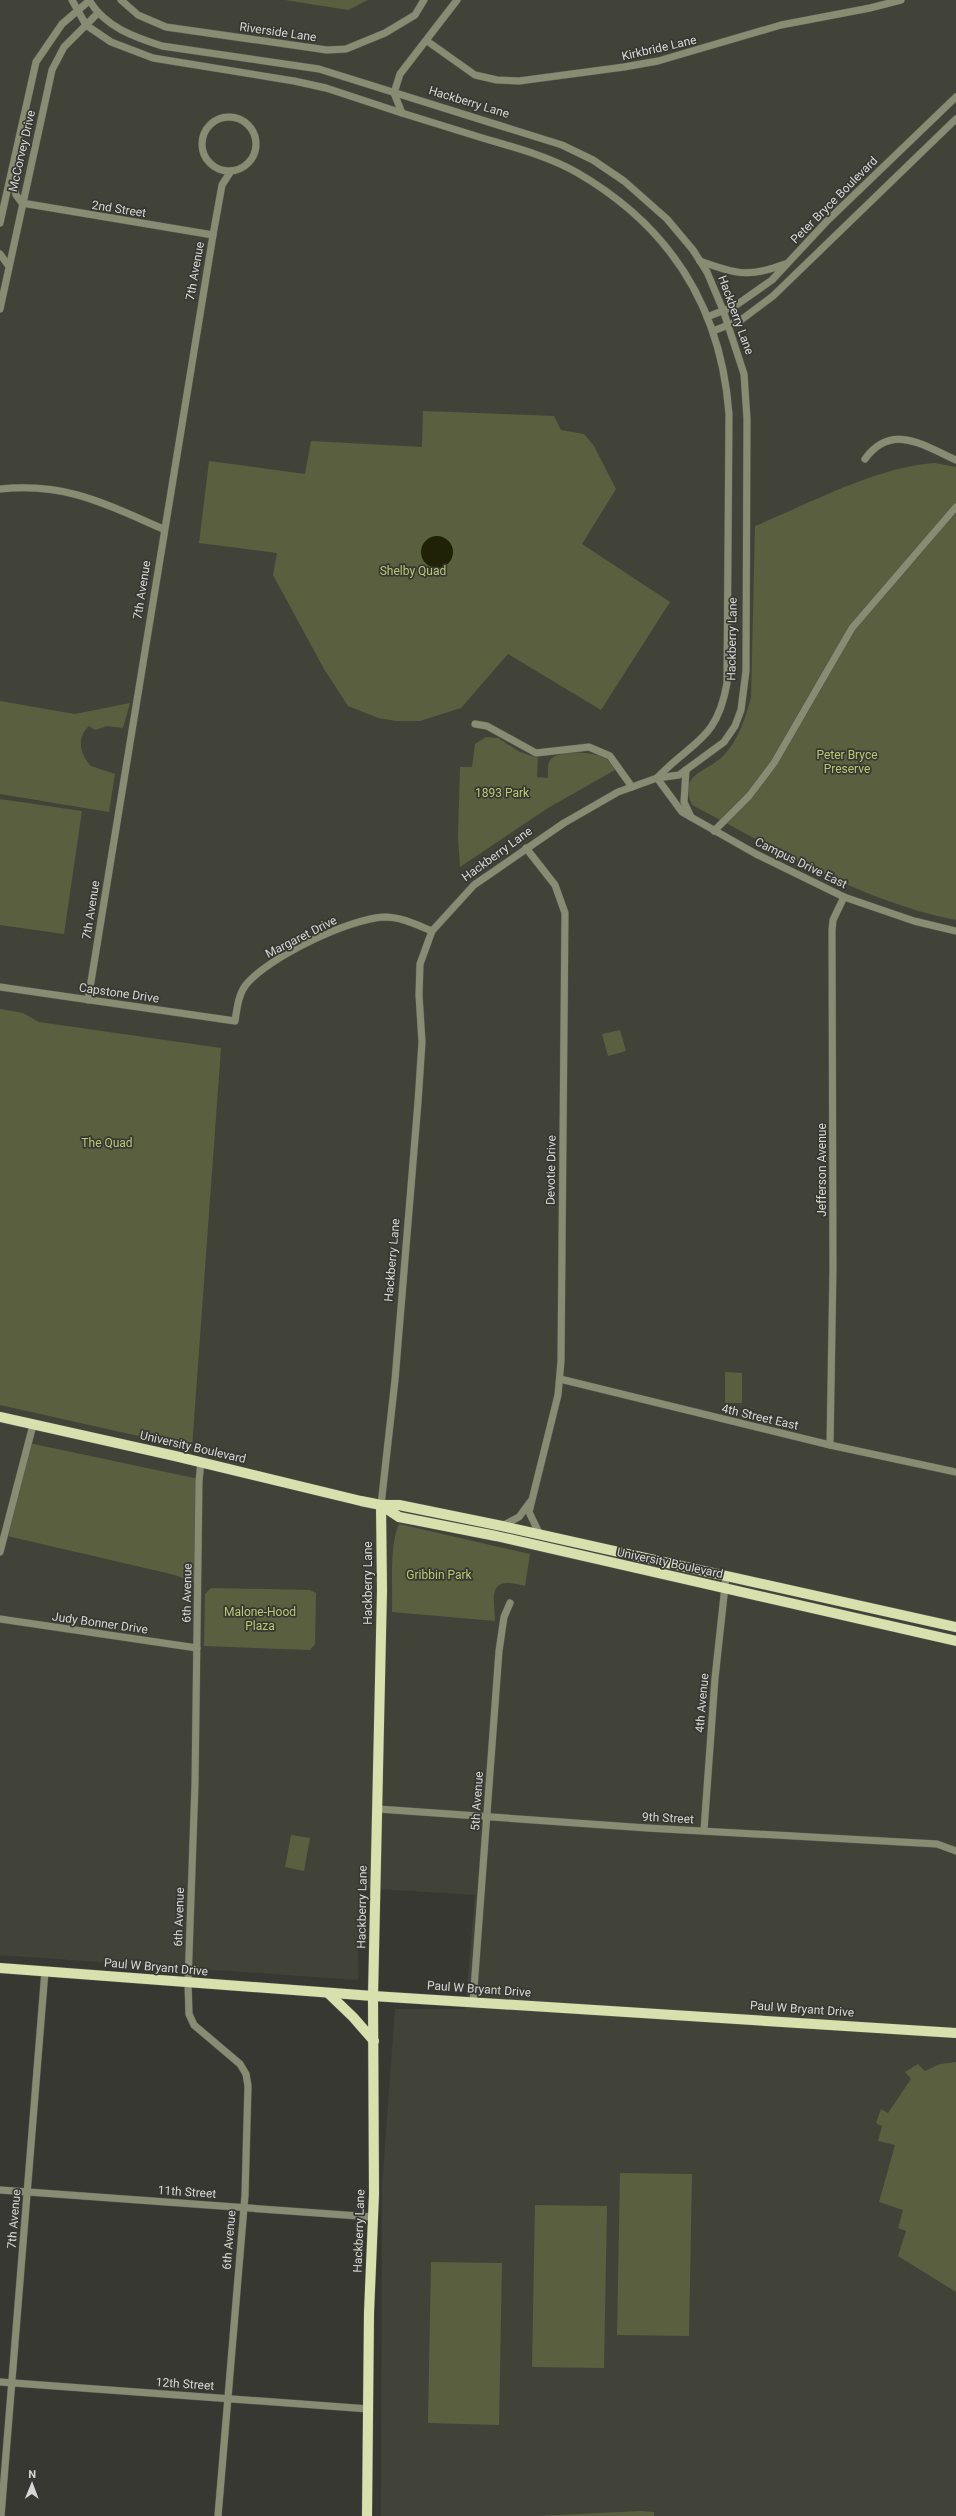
<svg xmlns="http://www.w3.org/2000/svg" width="956" height="2516" font-family="Roboto,sans-serif">
	<style>
		.built { fill: #414338 }
		.green { fill: #5a5f3f }
		.water { fill: #1f2205 }
		.lines { fill: none; stroke-linecap: round; stroke-linejoin: round }
		.minor-casing { stroke: #54554f; stroke-width: 8 }
		.major-casing { stroke: #54554f; stroke-width: 11 }
		.minor { stroke: #878c73; stroke-width: 7 }
		.major { stroke: #d8e0ad; stroke-width: 10 }
		.labels { text-anchor: middle; stroke-width: 3.5; stroke-linejoin: round; paint-order: stroke }
		.street-label { font-size: 12px; fill: #d7d8d5; stroke: #373832 }
		.park-label { font-size: 12px; fill: #bcc974; stroke: #373832 }
	</style>
	<rect width="100%" height="100%" fill="#373832"/>
	<path class="built" d="M0,0H956V2516H381L382,2186L395,2009H465L475,1895L359,1888L358,1980L0,1955Z"/>
	<g class="green">
		<path d="M285,0H368L348,10Z"/>
		<path d="M423,411L554,416L561,430L584,434L594,446L616,489L582,544L670,602L601,710L508,654L461,708L420,721H396L378,718L348,706L324,669L273,575L277,553L199,543L209,461L305,474L311,441L422,447Z"/>
		<path d="M935,463L956,467V920C861,901 776,849 692,805C678,773 706,773 723,756C739,740 745,718 751,698L755,526C808,504 879,466 935,463Z"/>
		<path d="M0,701L75,714L130,703L123,728L107,726L95,730L89,726C76,738 80,754 91,766L115,774L109,812L0,794Z"/>
		<path d="M486,737L498,738L520,752L538,758L537,777L548,778C548,773 547,763 551,759C559,749 612,749 615,770L548,808L460,867L458,837L460,767H472L475,744Z"/>
		<path d="M0,799L82,811L64,934L0,925Z"/>
		<path d="M0,1009L23,1013L39,1022L221,1048L192,1448L0,1405Z"/>
		<path d="M620,1030L626,1051L608,1056L602,1034Z"/>
		<path d="M725,1372L742,1373V1403H725Z"/>
		<path d="M29,1443L199,1479V1585L175,1575L3,1535Z"/>
		<path d="M399,1524L530,1554L525,1586C487,1575 494,1596 495,1621L392,1612C393,1588 389,1544 399,1524Z"/>
		<path d="M211,1588L310,1590L316,1593L315,1644L310,1650L204,1646L205,1594Z"/>
		<path d="M291,1835L310,1838L304,1871L285,1867Z"/>
		<path d="M956,2062V2292L898,2256L906,2231L898,2228L903,2210L879,2202L895,2145L878,2141L882,2126L876,2123L881,2109L888,2113L911,2079L905,2072L918,2064L925,2071L940,2064Z"/>
		<path d="M620,2173L692,2174L689,2336L617,2335Z"/>
		<path d="M535,2205L607,2206L604,2368L532,2367Z"/>
		<path d="M431,2262L502,2263L499,2425L428,2423Z"/>
		<path d="M641,2511L654,2512V2516H537Z"/>
	</g>
	<circle class="water" cx="437" cy="552" r="16"/>
	<g class="lines">
		<defs>
			<g id="minor">
				<path d="M72,0L86,25L111,42L153,58L294,81L326,88C376,105 426,121 476,136C509,146 546,155 576,172C670,226 721,307 729,414L727,683C717,741 693,740 657,778"/>
				<path d="M89,0C105,27 134,37 162,46L319,69L562,145L593,160L624,181L667,219L693,250L707,272L723,310L744,374L747,419L746,671L741,710L735,726L724,742L679,775L657,778L618,792L564,823L474,885L432,931L420,964L419,995L422,1042L418,1102L395,1380L381,1505"/>
				<path d="M121,0L138,15L166,27L327,50L346,49L385,33L415,15L424,0"/>
				<path d="M427,41L475,75L497,80L519,81L624,67L658,61L781,25L870,8L901,0"/>
				<path d="M402,113L394,93L400,74L457,0"/>
				<circle cx="229" cy="144" r="27"/>
				<path d="M13,175L16,195L22,203"/>
				<path d="M22,203L213,235"/>
				<path d="M0,223L36,62L62,24L90,0"/>
				<path d="M0,254L8,265"/>
				<path d="M700,261C735,274 749,278 785,264"/>
				<path d="M0,309L52,70L64,47L98,13"/>
				<path d="M707,317L735,306L772,280L827,221L956,97"/>
				<path d="M713,331L741,320L773,296L956,119"/>
				<path d="M865,459C892,422 924,446 956,460"/>
				<path d="M0,489C66,482 106,504 163,529"/>
				<path d="M475,724L487,726L536,753L589,747L610,756L632,787"/>
				<path d="M686,770L684,802L691,817"/>
				<path d="M657,778L682,812L756,854L844,897L914,921L956,931"/>
				<path d="M714,831L749,796L774,763L852,628L956,507"/>
				<path d="M526,848L555,885L565,913L561,1361L558,1395L529,1512L540,1535"/>
				<path d="M0,987L235,1021C237,1009 238,996 245,986C266,958 350,918 385,917C401,917 417,925 432,931"/>
				<path d="M88,1000L213,235L222,185L231,171"/>
				<path d="M560,1379L830,1445L956,1472"/>
				<path d="M830,1445L833,1268L832,930L833,920L844,897"/>
				<path d="M201,1462L199,1481L195,1784L188,1983L189,2014L194,2025L240,2064L246,2074L248,2086L245,2195L218,2516"/>
				<path d="M502,1526L519,1517L530,1502"/>
				<path d="M0,1552L33,1425"/>
				<path d="M0,1619L197,1648"/>
				<path d="M378,1809L647,1828L937,1844L956,1851"/>
				<path d="M704,1830L715,1678L726,1577"/>
				<path d="M473,2002L499,1651L504,1617L510,1603"/>
				<path d="M0,2190L373,2217"/>
				<path d="M0,2382L369,2409"/>
				<path d="M1,2516L45,1971"/>
			</g>
			<g id="major">
				<path d="M0,1417L175,1456L361,1501L381,1505H399L502,1526L956,1627"/>
				<path d="M381,1505L399,1517L496,1536L956,1641"/>
				<path d="M0,1968L373,1996L956,2033"/>
				<path d="M328,1993L353,2017L374,2041"/>
				<path d="M367,2516L369,2313L374,2194L373,1996L382,1590L381,1505"/>
			</g>
		</defs>
		<use href="#minor" class="minor-casing"/>
		<use href="#major" class="major-casing"/>
		<use href="#minor" class="minor"/>
		<use href="#major" class="major"/>
	</g>
	<g class="labels">
		<g class="street-label">
			<text transform="translate(278 32) rotate(8)" y="4">Riverside Lane</text>
			<text transform="translate(659 48) rotate(-13)" y="4">Kirkbride Lane</text>
			<text transform="translate(469 102) rotate(17)" y="4">Hackberry Lane</text>
			<text transform="translate(22 151) rotate(-77)" y="4">McCorvey Drive</text>
			<text transform="translate(834 200) rotate(-45)" y="4">Peter Bryce Boulevard</text>
			<text transform="translate(119 209) rotate(9)" y="4">2nd Street</text>
			<text transform="translate(195 271) rotate(-80)" y="4">7th Avenue</text>
			<text transform="translate(736 315) rotate(70)" y="4">Hackberry Lane</text>
			<text transform="translate(142 590) rotate(-81)" y="4">7th Avenue</text>
			<text transform="translate(732 639) rotate(-89)" y="4">Hackberry Lane</text>
			<text transform="translate(497 854) rotate(-36)" y="4">Hackberry Lane</text>
			<text transform="translate(801 863) rotate(26)" y="4">Campus Drive East</text>
			<text transform="translate(91 910) rotate(-81)" y="4">7th Avenue</text>
			<text transform="translate(301 937) rotate(-27)" y="4">Margaret Drive</text>
			<text transform="translate(119 993) rotate(8)" y="4">Capstone Drive</text>
			<text transform="translate(551 1170) rotate(-89)" y="4">Devotie Drive</text>
			<text transform="translate(822 1170) rotate(-90)" y="4">Jefferson Avenue</text>
			<text transform="translate(392 1260) rotate(-85)" y="4">Hackberry Lane</text>
			<text transform="translate(760 1417) rotate(13)" y="4">4th Street East</text>
			<text transform="translate(193 1447) rotate(13)" y="4">University Boulevard</text>
			<text transform="translate(670 1563) rotate(12)" y="4">University Boulevard</text>
			<text transform="translate(368 1583) rotate(-90)" y="4">Hackberry Lane</text>
			<text transform="translate(187 1593) rotate(-89)" y="4">6th Avenue</text>
			<text transform="translate(100 1623) rotate(8)" y="4">Judy Bonner Drive</text>
			<text transform="translate(702 1703) rotate(-85)" y="4">4th Avenue</text>
			<text transform="translate(477 1801) rotate(-86)" y="4">5th Avenue</text>
			<text transform="translate(668 1818) rotate(3)" y="4">9th Street</text>
			<text transform="translate(362 1907) rotate(-89)" y="4">Hackberry Lane</text>
			<text transform="translate(179 1917) rotate(-88)" y="4">6th Avenue</text>
			<text transform="translate(156 1967) rotate(5)" y="4">Paul W Bryant Drive</text>
			<text transform="translate(479 1989) rotate(4)" y="4">Paul W Bryant Drive</text>
			<text transform="translate(802 2009) rotate(4)" y="4">Paul W Bryant Drive</text>
			<text transform="translate(187 2192) rotate(4)" y="4">11th Street</text>
			<text transform="translate(14 2219) rotate(-85)" y="4">7th Avenue</text>
			<text transform="translate(359 2231) rotate(-88)" y="4">Hackberry Lane</text>
			<text transform="translate(229 2240) rotate(-85)" y="4">6th Avenue</text>
			<text transform="translate(185 2384) rotate(4)" y="4">12th Street</text>
		</g>
		<g class="park-label">
			<text x="413" y="575">Shelby Quad</text>
			<text x="847" y="759">Peter Bryce<tspan x="847" dy="14">Preserve</tspan></text>
			<text x="502" y="797">1893 Park</text>
			<text x="107" y="1147">The Quad</text>
			<text x="439" y="1579">Gribbin Park</text>
			<text x="260" y="1616">Malone-Hood<tspan x="260" dy="14">Plaza</tspan></text>
		</g>
	</g>
	<g transform="translate(32 2484) rotate(1)" stroke="#373832" stroke-width="3" paint-order="stroke">
	<path d="M0-3L7 15L0 10L-7 15Z" fill="#d7d8d5"/>
	<text y="-6" font-size="11" font-weight="bold" text-anchor="middle" fill="#d7d8d5">N</text>
	</g>
</svg>
